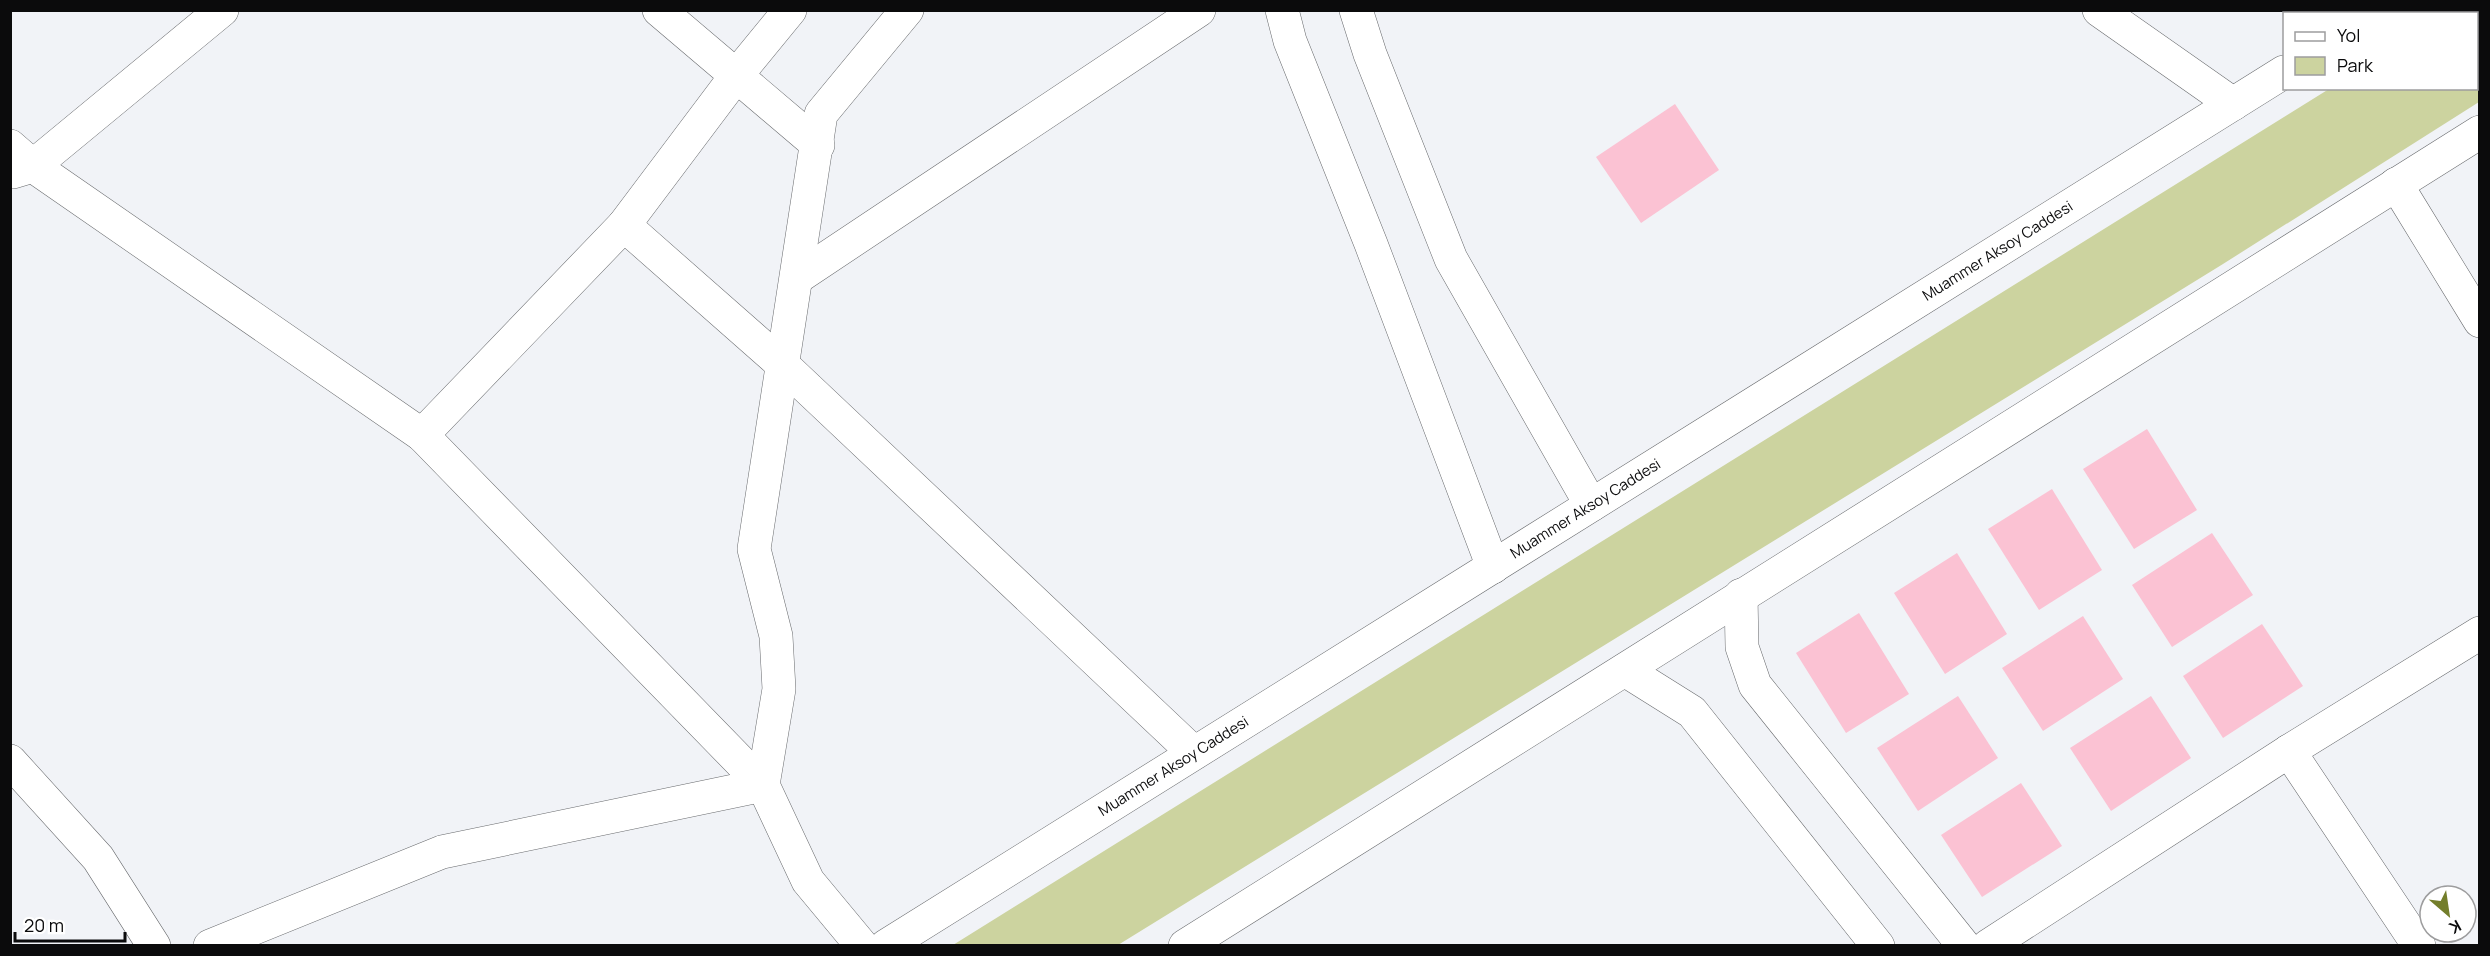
<svg xmlns="http://www.w3.org/2000/svg" width="2490" height="956" font-family="Manrope,sans-serif">
	<style>
		.green { fill: #ccd39f }
		.building { fill: #fbc2d3 }
		.lines { fill: none; stroke-linecap: round; stroke-linejoin: round }
		.street-casing { stroke: #686a6d; stroke-width: 34 }
		.secondary-casing { stroke: #686a6d; stroke-width: 34 }
		.street { stroke: #fff; stroke-width: 33 }
		.secondary { stroke: #fff; stroke-width: 33 }
		.labels { text-anchor: middle; stroke-width: 6; stroke-linejoin: round; paint-order: stroke }
		.street-label { font-size: 15px; fill: #0b0b0c; stroke: #fff }
	</style>
	<rect width="100%" height="100%" fill="#f1f3f7"/>
	<path class="green" d="M2453,11H2479V102L2223,264L1118,945H953L2329,89L2476,88V14L2448,13Z"/>
	<g class="building">
		<path d="M1675,104L1719,170L1641,223L1596,157Z"/>
		<path d="M2147,429L2197,510L2134,549L2083,469Z"/>
		<path d="M2052,489L2102,570L2039,610L1988,529Z"/>
		<path d="M2212,533L2253,595L2172,647L2132,585Z"/>
		<path d="M1957,553L2007,634L1945,674L1894,593Z"/>
		<path d="M1859,613L1909,694L1846,733L1796,653Z"/>
		<path d="M2083,616L2123,679L2043,731L2002,668Z"/>
		<path d="M2262,624L2303,686L2223,738L2183,676Z"/>
		<path d="M1958,696L1998,758L1918,811L1877,748Z"/>
		<path d="M2151,696L2191,758L2111,811L2070,748Z"/>
		<path d="M2021,783L2062,846L1982,897L1941,835Z"/>
	</g>
	<g class="lines">
		<defs>
			<g id="street">
				<path d="M659,10L818,145"/>
				<path d="M2099,10L2233,104"/>
				<path d="M10,146L33,166L422,435L763,785L442,852L210,946"/>
				<path d="M13,172L33,166L222,10"/>
				<path d="M2396,184L2480,321"/>
				<path d="M624,225L736,76L790,10"/>
				<path d="M798,277L1199,10"/>
				<path d="M422,435L624,225L783,365L1194,753"/>
				<path d="M2289,751L2419,946"/>
				<path d="M10,761L98,858L154,946"/>
				<path d="M862,946L808,881L763,785L779,689L776,636L754,549L821,114L907,10"/>
				<path d="M1988,946L2289,751L2480,633"/>
			</g>
			<g id="secondary">
				<path d="M1282,10L1290,41L1371,244L1493,567"/>
				<path d="M1356,10L1370,54L1451,259L1591,505"/>
				<path d="M2378,14L2383,10"/>
				<path d="M1741,595L1742,647L1755,685L1964,946"/>
				<path d="M1625,670L1692,712L1878,946"/>
				<path id="s1" d="M886,946L2284,72"/>
				<path d="M1185,946L2480,132"/>
			</g>
		</defs>
		<use href="#street" class="street-casing"/>
		<use href="#secondary" class="secondary-casing"/>
		<use href="#street" class="street"/>
		<use href="#secondary" class="secondary"/>
	</g>
	<g class="labels">
		<g class="street-label">
			<text dy="5" stroke="none"><textPath href="#s1" startOffset="1311">Muammer Aksoy Caddesi</textPath></text>
			<text dy="5" stroke="none"><textPath href="#s1" startOffset="825">Muammer Aksoy Caddesi</textPath></text>
			<text dy="5" stroke="none"><textPath href="#s1" startOffset="339">Muammer Aksoy Caddesi</textPath></text>
		</g>
	</g>
	<rect width="2490" height="956" fill="none" stroke="#0b0b0c" stroke-width="24"/>
	<rect x="2283" y="12" width="195" height="78" fill="#ffffff" stroke="#9d9d9e" stroke-width="1.5"/>
	<rect x="2295" y="32" width="30" height="9" fill="#ffffff" stroke="#9d9d9e" stroke-width="1.5"/>
	<text x="2337" y="42" font-size="18" fill="#0b0b0c">Yol</text>
	<rect x="2295" y="57" width="30" height="18" fill="#ccd39f" stroke="#9d9d9e" stroke-width="1.5"/>
	<text x="2337" y="72" font-size="18" fill="#0b0b0c">Park</text>
	<g transform="translate(2448 914) rotate(151)"><circle r="28" fill="#ffffff" stroke="#9d9d9e" stroke-width="1.5"/>
	<path d="M0-4.5L10 22L0 15L-10 22Z" fill="#737e2b"/>
	<text y="-9" font-size="16" font-weight="bold" text-anchor="middle" fill="#0b0b0c">K</text>
	</g>
	<path d="M15 932v9h110v-9" fill="none" stroke="#0b0b0c" stroke-width="3"/>
	<text x="24" y="932" font-size="18" fill="#0b0b0c" stroke="#ffffff" stroke-width="4.5" paint-order="stroke">20 m</text>
</svg>
